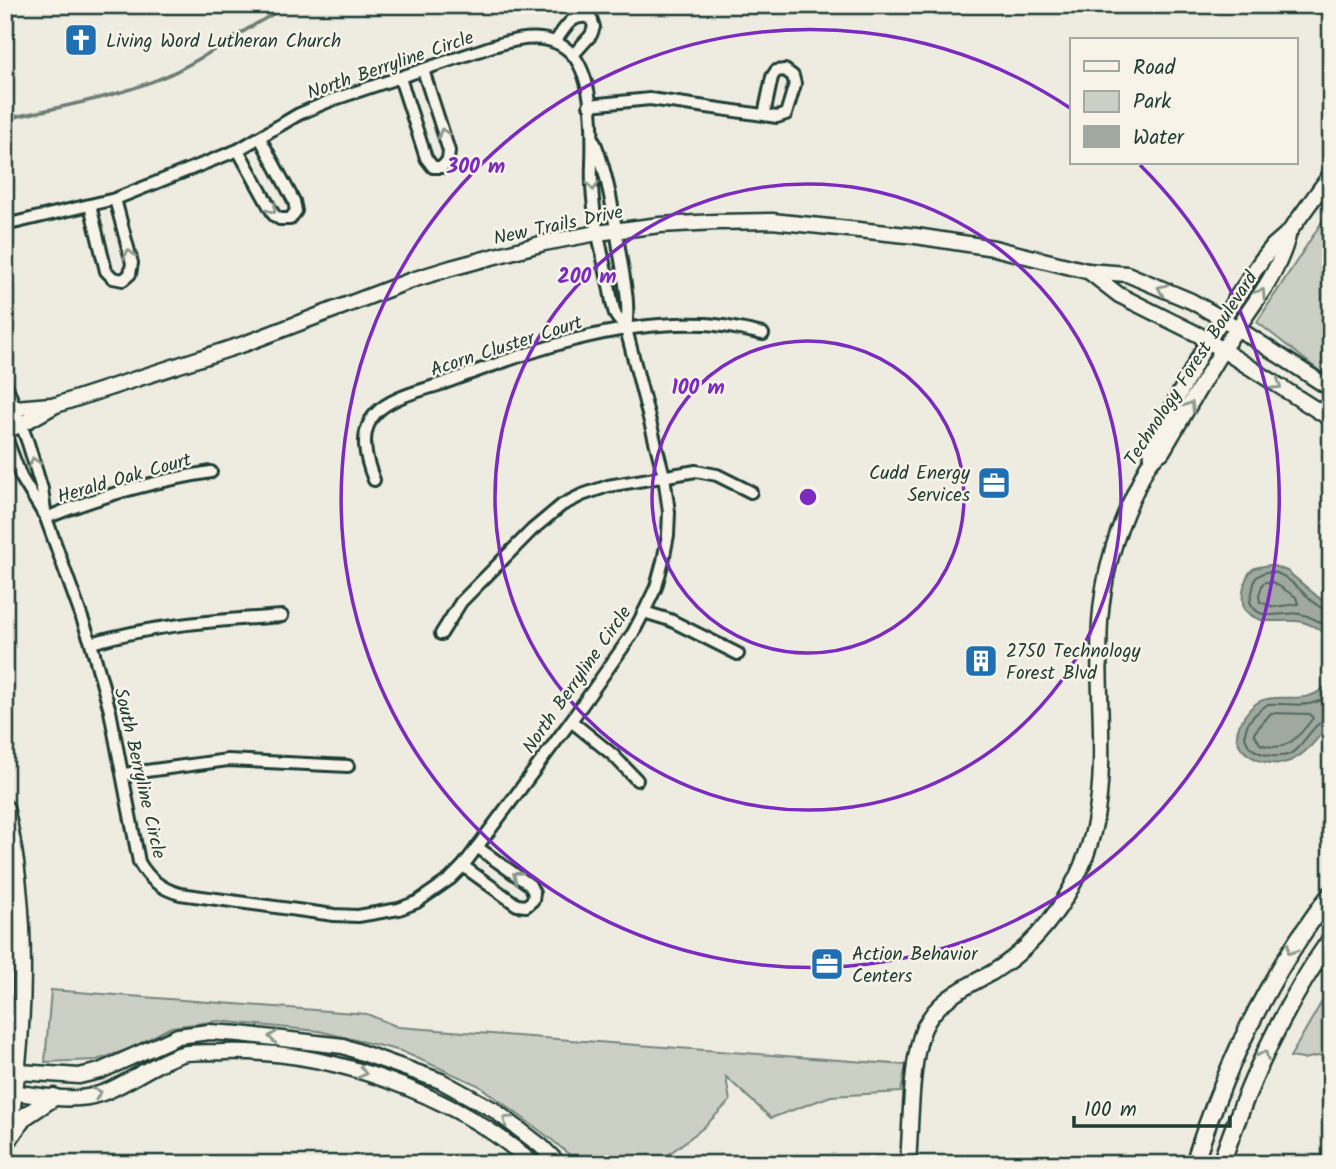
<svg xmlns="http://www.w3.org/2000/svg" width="1336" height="1169" font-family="Kalam,sans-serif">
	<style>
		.green { fill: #cccfc4; stroke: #76867c; stroke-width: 2 }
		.water { fill: #9fa99f; stroke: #6c7e74; stroke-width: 2 }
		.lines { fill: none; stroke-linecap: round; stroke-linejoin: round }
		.shore { stroke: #52685f; stroke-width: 2 }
		.stream { stroke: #6c7e74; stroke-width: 3.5 }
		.minor-casing { stroke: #1f3d34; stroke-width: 16 }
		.tertiary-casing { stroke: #1f3d34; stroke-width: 19 }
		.secondary-casing { stroke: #1f3d34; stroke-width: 21 }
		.minor { stroke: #f7f3e8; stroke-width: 10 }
		.tertiary { stroke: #f7f3e8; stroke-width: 14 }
		.secondary { stroke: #f7f3e8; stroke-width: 16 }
		.oneway { stroke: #8b988e }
		.ring { fill: none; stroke: #7b2cbf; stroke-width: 3.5 }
		.labels { text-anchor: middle; stroke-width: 5; stroke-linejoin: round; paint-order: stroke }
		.poi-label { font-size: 19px; fill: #1f3d34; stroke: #f7f3e8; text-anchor: start }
		.street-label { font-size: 19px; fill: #1f3d34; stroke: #f7f3e8 }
		.centre { fill: #7b2cbf; stroke: #f7f3e8; stroke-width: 3.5 }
		.ring-label { font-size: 21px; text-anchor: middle; font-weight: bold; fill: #7b2cbf; stroke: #f7f3e8; stroke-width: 5; stroke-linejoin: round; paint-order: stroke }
	</style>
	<rect width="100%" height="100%" fill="#eeece1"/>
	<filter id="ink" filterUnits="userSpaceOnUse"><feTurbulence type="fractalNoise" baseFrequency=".0143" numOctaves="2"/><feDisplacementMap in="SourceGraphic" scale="14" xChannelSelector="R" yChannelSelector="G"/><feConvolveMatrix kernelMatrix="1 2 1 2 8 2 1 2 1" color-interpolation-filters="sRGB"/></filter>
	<g filter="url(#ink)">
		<g class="green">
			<path d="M1331,208V380L1257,322Z"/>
			<path d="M51,990L367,1014L398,1027L906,1065L901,1092L831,1096L771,1118L726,1077L730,1101L703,1128L656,1164H580L551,1139L478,1085L401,1051L319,1031L218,1021L171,1027L132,1048L97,1060L45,1062Z"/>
			<path d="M1324,998L1331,1003V1042L1323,1055L1303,1059L1290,1057Z"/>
		</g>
		<g class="water">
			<path d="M1271,565L1287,571L1331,608V638C1322,630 1308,622 1296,621C1275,619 1261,627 1244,609C1241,598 1243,577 1253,569C1258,566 1266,566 1271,565Z"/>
			<path d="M1331,681V722C1320,735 1308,753 1292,760C1271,771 1225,754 1240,724C1265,673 1299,719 1331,681Z"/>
		</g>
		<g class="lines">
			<g class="shore">
				<path d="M1271,581L1296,597L1298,604L1274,607L1260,602L1259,595L1263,583Z"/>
				<path d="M1331,612C1309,609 1280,552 1255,579L1250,602C1260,624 1282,611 1300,614C1311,616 1322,623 1331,629"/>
				<path d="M1331,692C1312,712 1291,702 1268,704C1260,710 1248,719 1246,729C1239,752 1274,761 1290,754C1305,746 1313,720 1331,718"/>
				<path d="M1271,713L1310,714L1313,718C1299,737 1285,754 1260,744L1254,733Z"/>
			</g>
			<path class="stream" d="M5,119C59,107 115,98 166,76C210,57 247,25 291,5"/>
			<defs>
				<g id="minor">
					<path d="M555,42C565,28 572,12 591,18L594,27L591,35L573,55"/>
					<path d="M400,78L426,158L433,167H442L448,160L449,151L423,70"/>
					<path d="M589,105L650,99L777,117L786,114L795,84L793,76L785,70L776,71L772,77L764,115"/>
					<path d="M595,143C609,179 614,217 620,254C624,279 630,304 626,329"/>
					<path d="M238,150L274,215L280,219H290L296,211L294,201L260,138"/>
					<path d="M90,205L106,271L113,278L123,280L130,274L132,263L115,199"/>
					<path d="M5,225L115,199L238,150L299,114L332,100L493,46C519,38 552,31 573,55C594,81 593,133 592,164C590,204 600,246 609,285C611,295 612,307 616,316C619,320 623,325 626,329L664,476L669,512L668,535L663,561L656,587L644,612L633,633L571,721L463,866L450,879L417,902L399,909L358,916L334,915L180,894C161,889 149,879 139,862L110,711L91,643L46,518L42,489L28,443L5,381"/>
					<path d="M5,435L21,477L43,513"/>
					<path d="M374,480C366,460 358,433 375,414C391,396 425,390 447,382C530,351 616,320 705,324C725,325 744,330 763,334"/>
					<path d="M46,518C99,496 155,481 211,472"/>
					<path d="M644,612L670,620L738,654"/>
					<path d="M441,634L461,602L532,530L562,505L582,495L608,486L696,471L717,475L751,492"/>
					<path d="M91,643C157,624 215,621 282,616"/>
					<path d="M571,721L613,755L637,780"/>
					<path d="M124,774L228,760L348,766"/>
					<path d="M463,866L517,905L526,906L533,900L534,893L530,885L477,847"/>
				</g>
				<g id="tertiary">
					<path d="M1088,271L1119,295L1199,335L1331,419"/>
					<path d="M5,411L15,408L51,405"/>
					<path d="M5,431L22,424L56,405L244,344L412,280L451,268L544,243L597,233L660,225L716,222L772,221L916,236L994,248L1087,271L1127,274L1191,301L1223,319L1331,389"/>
					<path d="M1152,457L1151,447L1208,340L1261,261L1273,246L1289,232L1331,174"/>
					<path d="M5,1071L79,1076L100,1071L178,1036L209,1032L240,1034L343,1046L441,1081L494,1110L541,1146L559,1164"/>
					<path d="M5,1091C30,1094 54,1100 79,1098C116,1096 147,1064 182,1054C194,1051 211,1053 224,1052C329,1049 455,1094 533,1164"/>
					<path d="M908,1164C911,1126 910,1061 924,1028C937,999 968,986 993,972C1045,940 1083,882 1095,823C1108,757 1096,689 1100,622C1103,577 1116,531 1136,490C1143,476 1147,460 1162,452C1182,418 1202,383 1223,349C1247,311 1279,277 1289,232"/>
				</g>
				<g id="secondary">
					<path d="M5,808C30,914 25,1042 5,1149"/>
					<path d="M8,1140L24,1117L54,1097"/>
					<path d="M1194,1164C1225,1067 1268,975 1331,894"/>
					<path d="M1221,1164C1248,1084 1282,1008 1331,939"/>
				</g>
			</defs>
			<use href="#minor" class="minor-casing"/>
			<use href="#tertiary" class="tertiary-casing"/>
			<use href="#secondary" class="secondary-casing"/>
			<use href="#minor" class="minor"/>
			<use href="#tertiary" class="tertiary"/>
			<use href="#secondary" class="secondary"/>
		</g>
		<defs><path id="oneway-chevron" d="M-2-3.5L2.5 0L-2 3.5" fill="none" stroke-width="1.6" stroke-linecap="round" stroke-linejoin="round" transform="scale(1.75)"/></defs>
		<g class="oneway">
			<use href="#oneway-chevron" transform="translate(443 133) rotate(-108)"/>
			<use href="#oneway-chevron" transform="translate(593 186) rotate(86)"/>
			<use href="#oneway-chevron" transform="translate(272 209) rotate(54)"/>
			<use href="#oneway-chevron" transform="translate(129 254) rotate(-102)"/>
			<use href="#oneway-chevron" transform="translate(1162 289) rotate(-157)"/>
			<use href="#oneway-chevron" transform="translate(1261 293) rotate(-56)"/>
			<use href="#oneway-chevron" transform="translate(1277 385) rotate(33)"/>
			<use href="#oneway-chevron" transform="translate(1190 406) rotate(-59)"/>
			<use href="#oneway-chevron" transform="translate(34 462) rotate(-107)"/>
			<use href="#oneway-chevron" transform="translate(517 876) rotate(-144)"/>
			<use href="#oneway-chevron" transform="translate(1291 950) rotate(125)"/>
			<use href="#oneway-chevron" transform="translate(273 1037) rotate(-174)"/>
			<use href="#oneway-chevron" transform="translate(1264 1055) rotate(-67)"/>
			<use href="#oneway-chevron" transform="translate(362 1073) rotate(15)"/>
			<use href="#oneway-chevron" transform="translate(97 1093) rotate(-19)"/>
			<use href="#oneway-chevron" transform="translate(507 1120) rotate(-143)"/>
		</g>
	</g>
	<g class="ring">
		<circle cx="808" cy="497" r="156"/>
		<circle cx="808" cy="497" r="313"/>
		<path d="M1140 165A469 469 0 1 1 1070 108"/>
	</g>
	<defs>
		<symbol id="church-square" viewBox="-11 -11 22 22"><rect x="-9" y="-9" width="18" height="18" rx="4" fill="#1f6fb2" stroke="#f7f3e8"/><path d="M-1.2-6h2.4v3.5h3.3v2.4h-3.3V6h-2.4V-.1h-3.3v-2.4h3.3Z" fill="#fff"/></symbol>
		<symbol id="office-square" viewBox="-11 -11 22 22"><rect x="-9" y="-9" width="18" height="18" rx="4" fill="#1f6fb2" stroke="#f7f3e8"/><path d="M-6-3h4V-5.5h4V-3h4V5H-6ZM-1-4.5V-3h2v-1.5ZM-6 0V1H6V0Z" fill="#fff"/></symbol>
		<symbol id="building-square" viewBox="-11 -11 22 22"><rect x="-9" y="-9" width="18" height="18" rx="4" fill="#1f6fb2" stroke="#f7f3e8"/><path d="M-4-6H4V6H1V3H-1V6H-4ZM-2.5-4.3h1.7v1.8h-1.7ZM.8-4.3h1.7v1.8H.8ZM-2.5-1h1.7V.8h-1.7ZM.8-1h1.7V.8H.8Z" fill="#fff"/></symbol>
	</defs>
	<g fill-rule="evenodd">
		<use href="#church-square" x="62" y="21" width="38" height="38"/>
		<use href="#office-square" x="975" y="464" width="38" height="38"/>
		<use href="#building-square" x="962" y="642" width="38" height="38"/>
		<use href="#office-square" x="808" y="945" width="38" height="38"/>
	</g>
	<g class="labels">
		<g class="poi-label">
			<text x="106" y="47">Living Word Lutheran Church</text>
			<text x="970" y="479" text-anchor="end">Cudd Energy<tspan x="970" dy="22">Services</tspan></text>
			<text x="1006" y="657">2750 Technology<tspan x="1006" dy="22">Forest Blvd</tspan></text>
			<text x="852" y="960">Action Behavior<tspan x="852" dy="22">Centers</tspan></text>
		</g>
		<g class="street-label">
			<text transform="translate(390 64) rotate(-19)" y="7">North Berryline Circle</text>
			<text transform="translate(558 224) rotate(-12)" y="7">New Trails Drive</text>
			<text transform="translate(506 345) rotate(-18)" y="7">Acorn Cluster Court</text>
			<text transform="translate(1190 368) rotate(-57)" y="7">Technology Forest Boulevard</text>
			<text transform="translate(124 477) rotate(-16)" y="7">Herald Oak Court</text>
			<text transform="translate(576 679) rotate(-55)" y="7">North Berryline Circle</text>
			<text transform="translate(141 773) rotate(77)" y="7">South Berryline Circle</text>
		</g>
	</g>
	<circle cx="808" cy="497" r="10" class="centre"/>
	<g class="ring-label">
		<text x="476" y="173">300 m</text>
		<text x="587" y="283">200 m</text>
		<text x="698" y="394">100 m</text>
	</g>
	<rect width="1336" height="1169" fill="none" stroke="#f7f3e8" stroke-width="28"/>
	<rect x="14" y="14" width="1308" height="1141" fill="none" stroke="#1f3d34" stroke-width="2.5" filter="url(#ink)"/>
	<rect x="1070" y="38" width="228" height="126" fill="#f7f3e8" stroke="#a1aaa0" stroke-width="2"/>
	<rect x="1084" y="61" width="35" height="10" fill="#f7f3e8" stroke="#a1aaa0" stroke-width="2"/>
	<text x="1133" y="74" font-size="21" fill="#1f3d34">Road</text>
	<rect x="1084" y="91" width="35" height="21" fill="#cccfc4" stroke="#a1aaa0" stroke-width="2"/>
	<text x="1133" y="108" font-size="21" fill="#1f3d34">Park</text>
	<rect x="1084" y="126" width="35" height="21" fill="#9fa99f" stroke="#a1aaa0" stroke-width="2"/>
	<text x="1133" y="144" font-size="21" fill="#1f3d34">Water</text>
	<path d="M1074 1116v10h156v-10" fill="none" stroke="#1f3d34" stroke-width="3.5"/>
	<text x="1084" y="1116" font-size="21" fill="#1f3d34" stroke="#f7f3e8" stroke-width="5" paint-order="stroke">100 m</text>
</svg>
